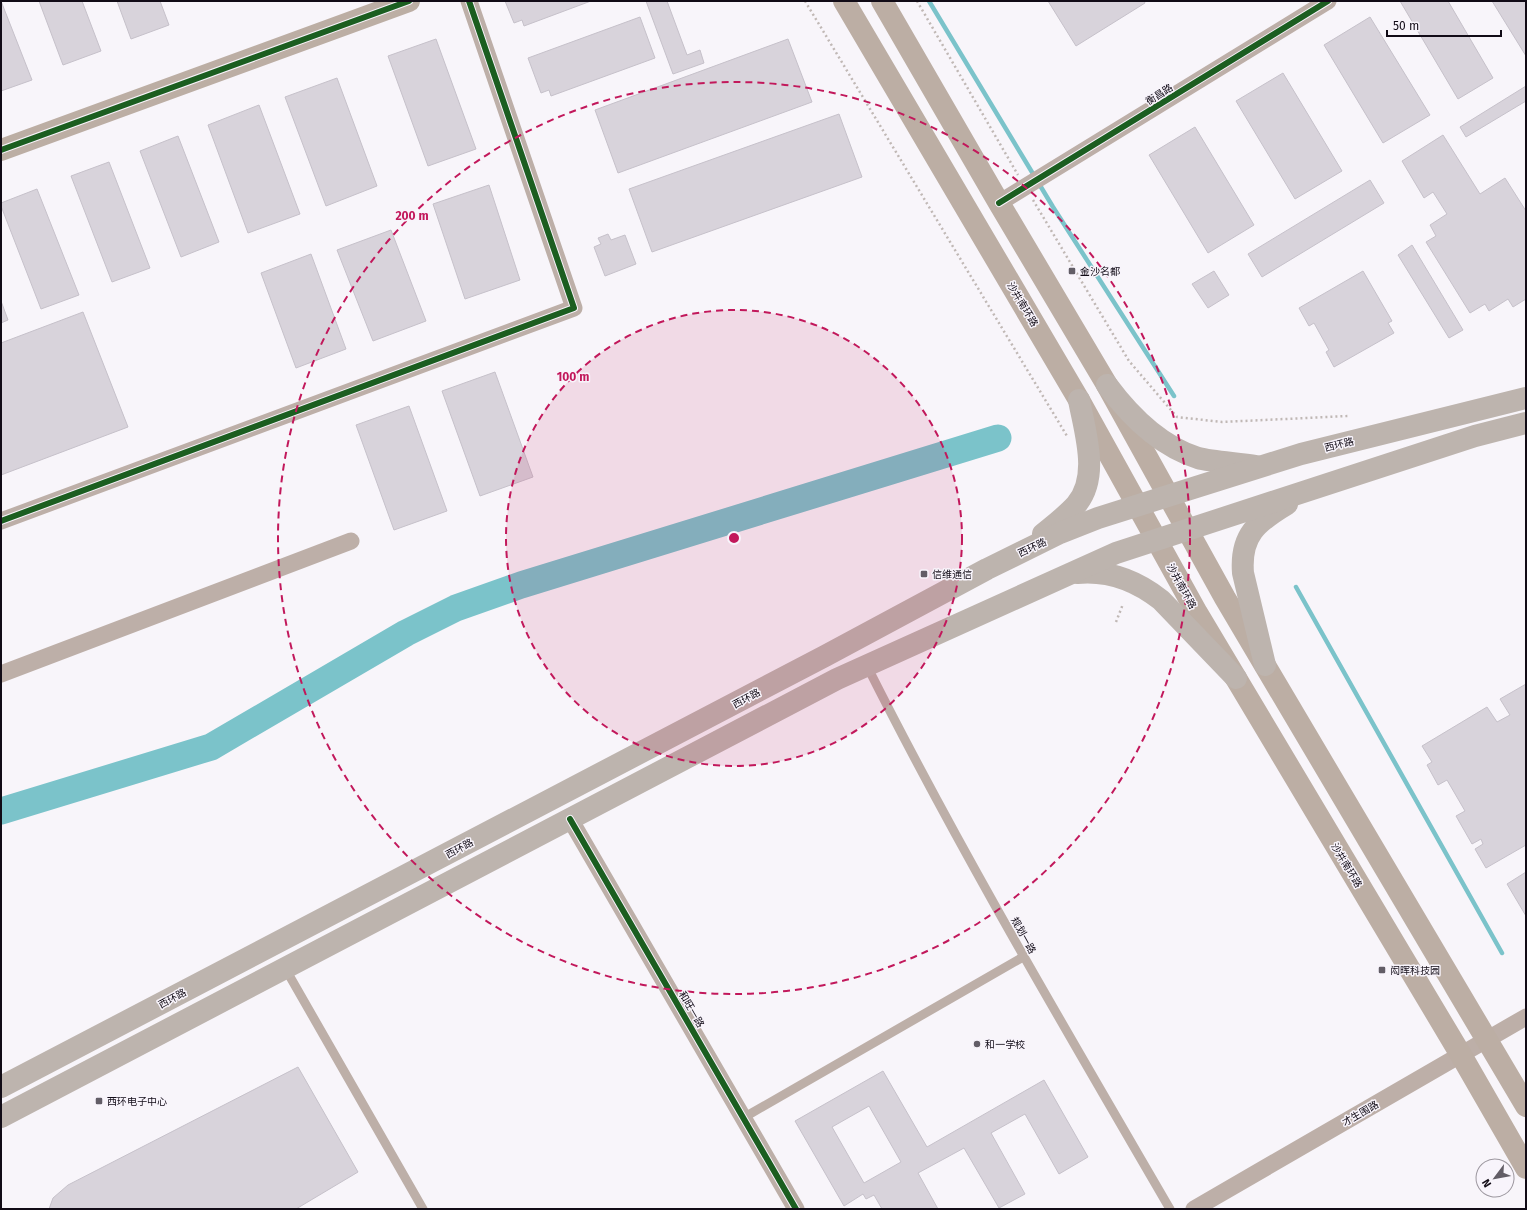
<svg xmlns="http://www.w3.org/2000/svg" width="1527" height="1210" font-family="'Fira Sans','Noto Sans SC',sans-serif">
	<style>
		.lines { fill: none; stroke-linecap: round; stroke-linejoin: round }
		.stream { stroke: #7bc3ca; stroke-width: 4.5 }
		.river { stroke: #7bc3ca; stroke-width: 27 }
		.building { fill: #d8d3db; stroke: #c6c1ca; fill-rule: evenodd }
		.path { stroke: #c0b8b5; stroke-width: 2.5; stroke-dasharray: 2 3; stroke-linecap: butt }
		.lane { stroke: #bdafa8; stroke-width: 9 }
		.street { stroke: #bdafa8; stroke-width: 17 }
		.secondary { stroke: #bcaea4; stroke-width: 22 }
		.primary { stroke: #bdb4ae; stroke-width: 22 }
		.cycleway-casing { stroke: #f8f4fb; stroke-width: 8 }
		.cycleway { stroke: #1b5e20; stroke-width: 6 }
		.ring { fill: none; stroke: #c2185b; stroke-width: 2; stroke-dasharray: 7 5 }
		.poi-dot { fill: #625d66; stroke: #f8f4fb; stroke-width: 1.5 }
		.labels { text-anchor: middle; stroke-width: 3; stroke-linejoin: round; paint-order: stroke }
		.street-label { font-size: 10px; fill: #110b16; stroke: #f8f4fb }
		.poi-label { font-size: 10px; fill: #110b16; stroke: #f8f4fb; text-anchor: start }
		.centre { fill: #c2185b; stroke: #f8f4fb; stroke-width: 2 }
		.ring-label { font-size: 12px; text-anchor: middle; font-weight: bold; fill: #c2185b; stroke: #f8f4fb; stroke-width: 3; stroke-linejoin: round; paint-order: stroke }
	</style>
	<rect width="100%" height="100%" fill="#f8f5fa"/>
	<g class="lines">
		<g class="stream">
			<path d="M929,1L1053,207L1174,396"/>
			<path d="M1296,587L1502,953"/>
		</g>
		<path class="river" d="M1,811L211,747L406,633L456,608L521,585L998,438"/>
	</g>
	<g class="building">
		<path d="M1,1L32,80L1,91Z"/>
		<path d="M39,1H82L101,51L63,65Z"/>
		<path d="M117,1H160L169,25L131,39Z"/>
		<path d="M505,1H591L524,26L522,20L514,23Z"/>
		<path d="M646,1H667L687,55L700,50L704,63L673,74Z"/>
		<path d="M1048,1H1144L1145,3L1076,46Z"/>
		<path d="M1400,1H1448L1493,78L1458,99Z"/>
		<path d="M1492,1H1526V56Z"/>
		<path d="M640,17L655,58L551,96L549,90L541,93L528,58Z"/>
		<path d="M1370,17L1430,115L1383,143L1324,45Z"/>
		<path d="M436,39L476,149L428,166L388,56Z"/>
		<path d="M788,39L812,102L618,173L595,110Z"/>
		<path d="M1283,73L1342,171L1295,199L1236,101Z"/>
		<path d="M337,78L377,186L326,206L285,97Z"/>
		<path d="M1526,86V101L1466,137L1460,127Z"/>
		<path d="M259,105L300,214L248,233L208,125Z"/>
		<path d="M839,114L862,177L652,252L629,189Z"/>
		<path d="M1195,127L1254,225L1208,253L1149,155Z"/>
		<path d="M1443,135L1480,194L1505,178L1526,211V299L1513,307L1508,299L1489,311L1485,304L1470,313L1426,242L1436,236L1430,225L1447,214L1433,192L1424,198L1402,161Z"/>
		<path d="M178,136L219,242L181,257L140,151Z"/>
		<path d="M109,162L150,268L112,282L71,176Z"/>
		<path d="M1370,180L1384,203L1262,277L1248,254Z"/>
		<path d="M489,185L520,280L465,299L433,204Z"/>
		<path d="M37,189L79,295L41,309L1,206V203Z"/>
		<path d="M391,230L426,321L373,341L337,250Z"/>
		<path d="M608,234L611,240L625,235L636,264L605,276L594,247L601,244L598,238Z"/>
		<path d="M1412,245L1463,330L1449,338L1398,255Z"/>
		<path d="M311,254L346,349L296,368L261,273Z"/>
		<path d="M1214,271L1229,295L1208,308L1192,284Z"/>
		<path d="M1363,271L1392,321L1388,323L1394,333L1334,367L1326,352L1329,350L1314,323L1309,326L1299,308Z"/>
		<path d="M1,301L8,320L1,323Z"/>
		<path d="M83,312L128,427L1,475V343Z"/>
		<path d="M495,372L533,477L480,496L442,391Z"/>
		<path d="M409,406L447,511L394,530L356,425Z"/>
		<path d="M1526,684V845L1486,868L1475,849L1483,844L1481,839L1472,844L1456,816L1465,811L1447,780L1438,785L1427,765L1432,762L1422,746L1487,707L1497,722L1510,715L1500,699Z"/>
		<path d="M1526,872V916L1507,884Z"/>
		<path d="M298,1067L358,1172L296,1209H49L53,1198L68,1185Z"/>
		<path d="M883,1071L927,1147L1044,1080L1088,1157L1059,1174L1025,1114L991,1133L1025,1194L999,1208L964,1148L918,1173L938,1209H882L874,1195L866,1199L863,1194L844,1206L795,1121ZM869,1106L901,1162L864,1183L832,1127Z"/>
	</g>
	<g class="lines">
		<g class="path">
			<path d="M805,1L1067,436"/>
			<path d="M917,1L1018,175"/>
			<path d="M1033,200L1129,361L1177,417L1222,422L1348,416"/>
			<path d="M1116,622L1123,604"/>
		</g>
		<g class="lane">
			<path d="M867,666C960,851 1066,1030 1170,1209"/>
			<path d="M285,968L423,1209"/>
			<path d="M743,1118L1023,957"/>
		</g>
		<g class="street">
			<path d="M999,203L1328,1"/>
			<path d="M1,521L574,308L469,1"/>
			<path d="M1,674L351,541"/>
			<path d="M570,819L796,1209"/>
			<path d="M1194,1209L1526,1017"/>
		</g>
		<g class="secondary">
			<path d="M844,1L1079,400L1197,613L1461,1055L1526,1168"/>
			<path d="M882,1L999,203L1107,385L1225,598L1526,1106"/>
			<path d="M1,150L409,1"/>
		</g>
		<g class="primary">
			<path d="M1107,385C1130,416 1160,446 1198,458C1213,462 1239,463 1256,466"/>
			<path d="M1043,534C1054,525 1066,516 1076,505C1100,477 1085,433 1079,400"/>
			<path d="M1077,573C1108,570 1137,581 1161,600L1236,678"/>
			<path d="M1265,665L1243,573C1240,535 1257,522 1287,504"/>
			<path d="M1,1087L825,656L987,569L1060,533L1098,518L1301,454L1526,398"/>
			<path d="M1,1117L837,679L1116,553L1475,436L1526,423"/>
		</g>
		<defs>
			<g id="cycleway">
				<path d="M1,150L409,1"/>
				<path d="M999,203L1328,1"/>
				<path d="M1,521L574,308L469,1"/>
				<path d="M570,819L796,1209"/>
			</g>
		</defs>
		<use href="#cycleway" class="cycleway-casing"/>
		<use href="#cycleway" class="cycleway"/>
	</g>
	<circle cx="734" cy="538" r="228" fill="#c2185b" fill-opacity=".12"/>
	<g class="ring">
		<circle cx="734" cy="538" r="228"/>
		<circle cx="734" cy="538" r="456"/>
	</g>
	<g class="poi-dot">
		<rect x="1068" y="267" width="8" height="8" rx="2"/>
		<rect x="920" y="570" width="8" height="8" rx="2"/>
		<rect x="1378" y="966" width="8" height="8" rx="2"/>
		<circle cx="977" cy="1044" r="4"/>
		<rect x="95" y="1097" width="8" height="8" rx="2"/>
	</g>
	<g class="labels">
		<g class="street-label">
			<text transform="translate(1159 94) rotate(-32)" y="4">衡昌路</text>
			<text transform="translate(1023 304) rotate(59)" y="4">沙井南环路</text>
			<text transform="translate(1339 444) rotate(-14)" y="4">西环路</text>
			<text transform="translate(1032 547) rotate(-25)" y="4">西环路</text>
			<text transform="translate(1182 586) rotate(61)" y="4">沙井南环路</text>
			<text transform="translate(746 698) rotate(-28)" y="4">西环路</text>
			<text transform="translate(459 848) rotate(-28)" y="4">西环路</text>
			<text transform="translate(1347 865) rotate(59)" y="4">沙井南环路</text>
			<text transform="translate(1024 935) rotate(61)" y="4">规划一路</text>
			<text transform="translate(172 998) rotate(-28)" y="4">西环路</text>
			<text transform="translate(692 1009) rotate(60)" y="4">和旺一路</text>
			<text transform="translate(1360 1113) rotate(-30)" y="4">才生围路</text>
		</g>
		<g class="poi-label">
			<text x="1080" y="275">金沙名都</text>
			<text x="932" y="578">信维通信</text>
			<text x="1390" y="974">闳晖科技园</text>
			<text x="985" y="1048">和一学校</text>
			<text x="107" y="1105">西环电子中心</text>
		</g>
	</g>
	<circle cx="734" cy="538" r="6" class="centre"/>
	<g class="ring-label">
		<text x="412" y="220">200 m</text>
		<text x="573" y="381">100 m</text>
	</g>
	<rect width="1527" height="1210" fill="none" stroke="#110b16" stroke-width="4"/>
	<g transform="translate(1495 1178) rotate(238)"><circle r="19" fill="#f8f4fb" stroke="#9c979f"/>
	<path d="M0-3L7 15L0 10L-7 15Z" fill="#625d66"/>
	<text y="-6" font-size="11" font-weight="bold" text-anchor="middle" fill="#110b16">N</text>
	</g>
	<path d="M1387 30v6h114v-6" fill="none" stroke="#110b16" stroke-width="2"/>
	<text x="1393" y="30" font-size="12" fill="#110b16" stroke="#f8f4fb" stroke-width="3" paint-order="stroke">50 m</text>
</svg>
